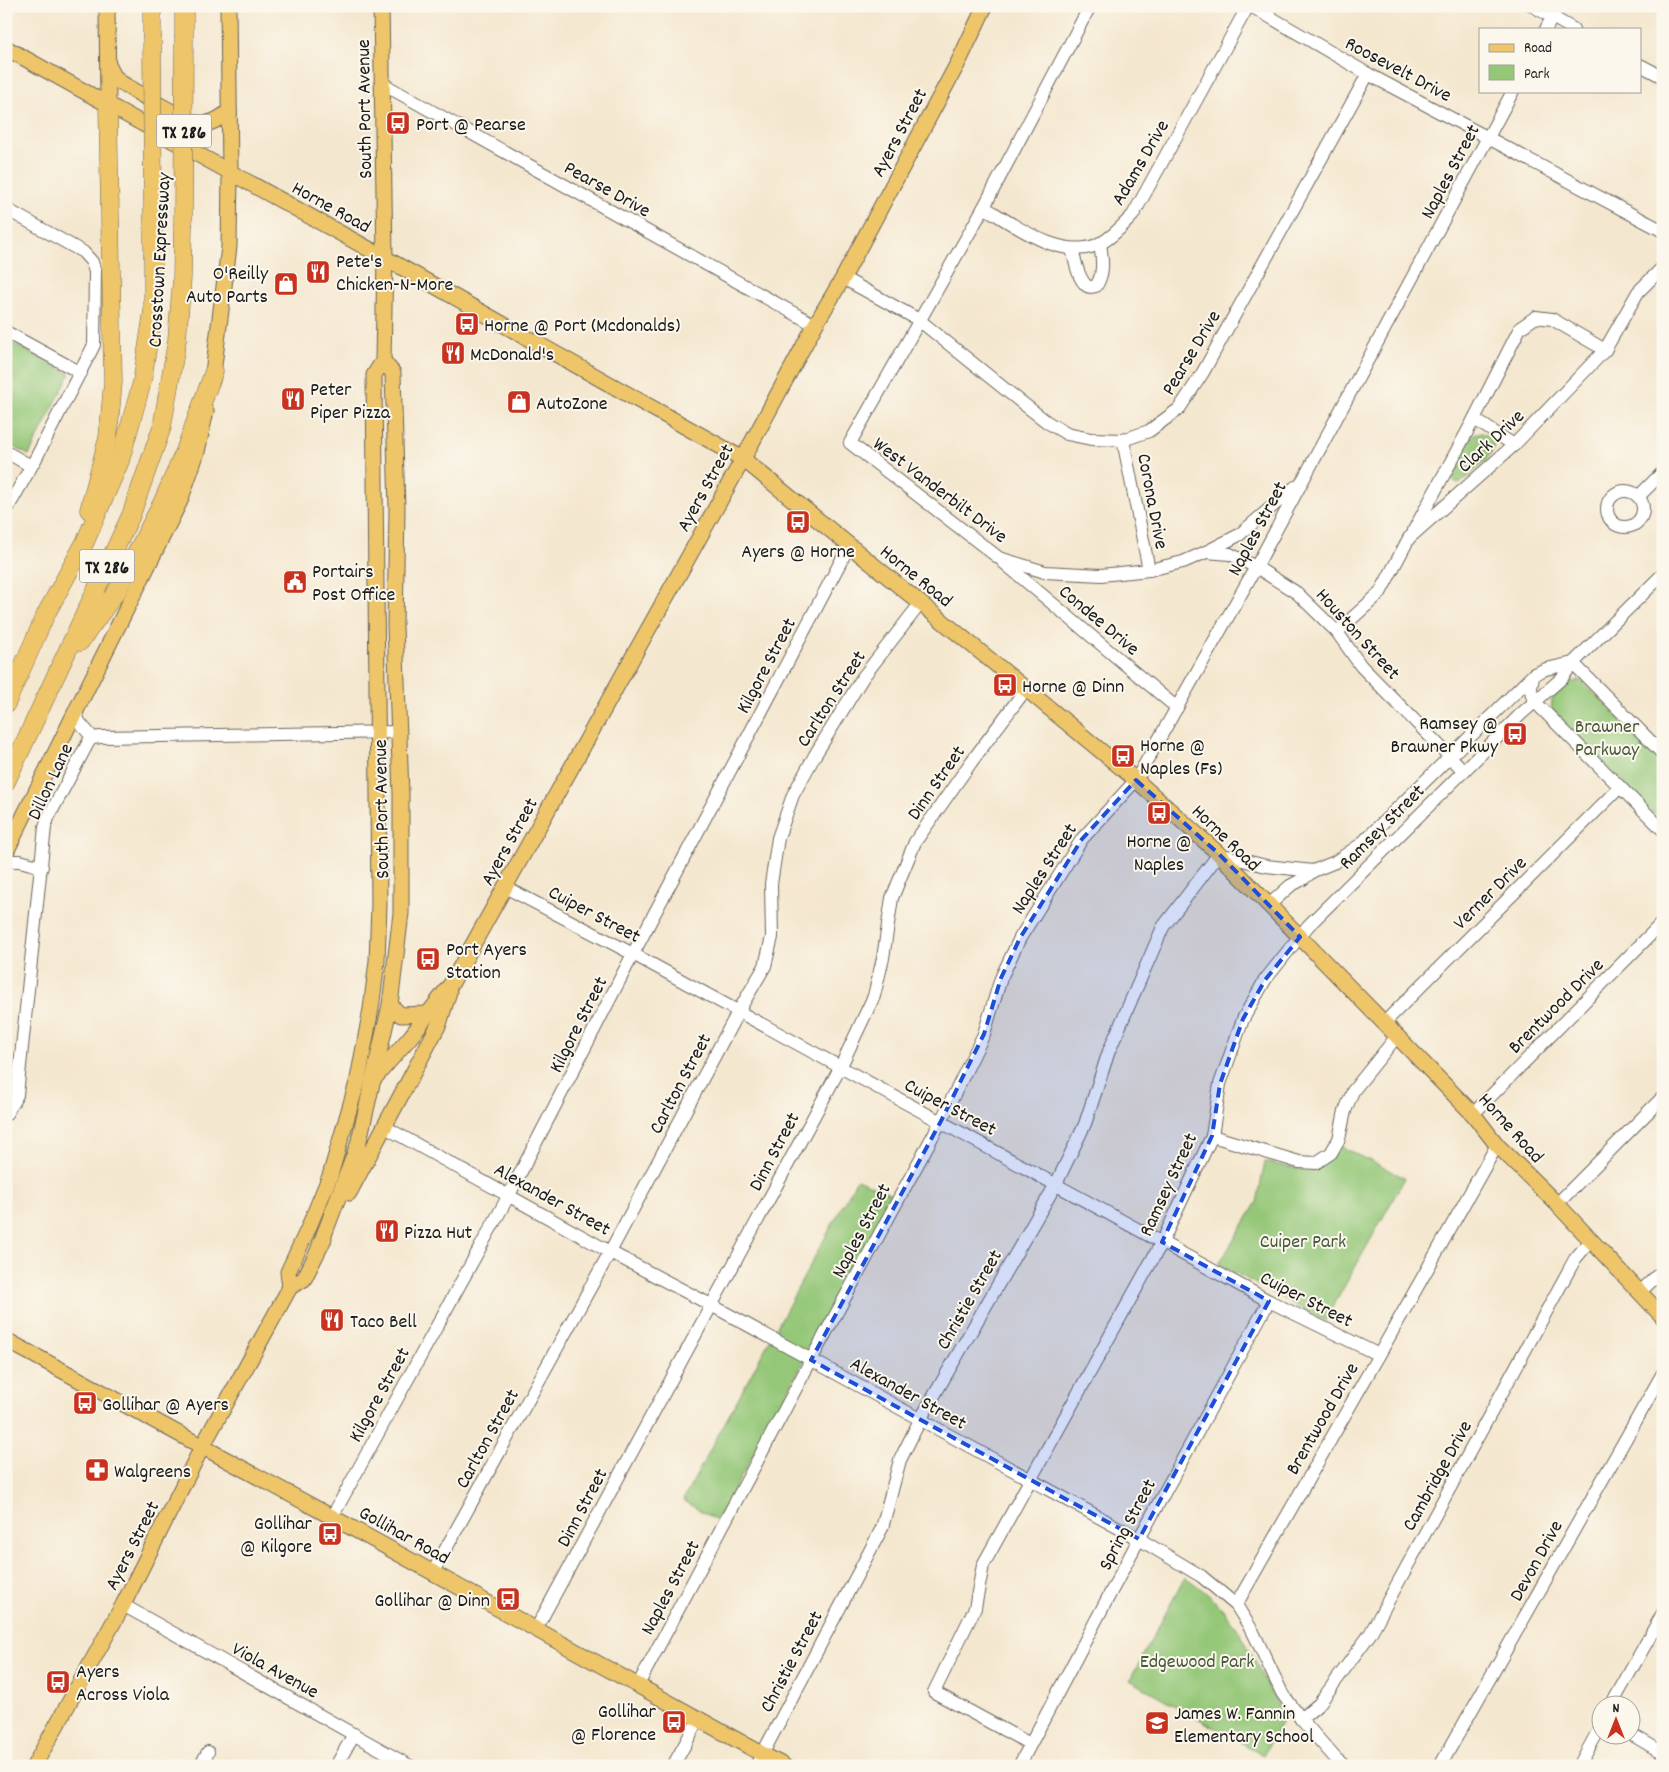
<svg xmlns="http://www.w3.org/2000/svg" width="1669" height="1772" font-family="Dekko,sans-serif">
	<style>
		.green { fill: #94c778; stroke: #58724a }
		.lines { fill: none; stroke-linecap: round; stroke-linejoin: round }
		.minor-casing { stroke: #68635b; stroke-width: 14 }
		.major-casing { stroke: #68635b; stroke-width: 17 }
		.highway-casing { stroke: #68635b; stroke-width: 19 }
		.minor { stroke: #fff; stroke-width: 12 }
		.major { stroke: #eec569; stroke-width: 15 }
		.highway { stroke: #eec569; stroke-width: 18 }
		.highway-bridge-casing { stroke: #68635b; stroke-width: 19; stroke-linecap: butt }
		.highway-bridge { stroke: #eec569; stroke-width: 18 }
		.marked { fill: #1d4ed8; fill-opacity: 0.2; stroke: #1d4ed8; stroke-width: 4; stroke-dasharray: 10 6; stroke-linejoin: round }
		.labels { text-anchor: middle; stroke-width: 4; stroke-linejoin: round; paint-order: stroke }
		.shield { fill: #fbf7ec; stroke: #5f5e5a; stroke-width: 1 }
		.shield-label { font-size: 19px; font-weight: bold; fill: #1c1c1c }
		.street-label { font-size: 20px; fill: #1c1c1c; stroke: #fbf7ec }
		.poi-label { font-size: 20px; fill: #1c1c1c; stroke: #fbf7ec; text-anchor: start }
		.park-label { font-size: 20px; fill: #46583c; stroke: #fbf7ec }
	</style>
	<rect width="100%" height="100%" fill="#fbf7ec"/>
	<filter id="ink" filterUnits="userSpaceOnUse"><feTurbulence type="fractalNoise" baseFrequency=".02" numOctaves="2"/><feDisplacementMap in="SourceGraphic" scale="10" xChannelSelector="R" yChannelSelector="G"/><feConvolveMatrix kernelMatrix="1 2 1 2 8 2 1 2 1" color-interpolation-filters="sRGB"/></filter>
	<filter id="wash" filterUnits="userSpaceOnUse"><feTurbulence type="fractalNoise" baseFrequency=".0096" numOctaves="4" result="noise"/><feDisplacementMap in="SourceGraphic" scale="20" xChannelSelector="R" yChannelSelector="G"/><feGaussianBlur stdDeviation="1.12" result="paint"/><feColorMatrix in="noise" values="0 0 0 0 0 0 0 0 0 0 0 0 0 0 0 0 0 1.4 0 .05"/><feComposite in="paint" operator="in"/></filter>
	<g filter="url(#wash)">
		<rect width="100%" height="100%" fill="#f4e7cf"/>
		<g class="green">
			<path d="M6,340L70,374L29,455L6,443Z"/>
			<path d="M1476,433C1482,433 1486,433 1491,438C1503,451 1472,473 1463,481L1457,483L1450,477V472L1470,437Z"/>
			<path d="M1577,679L1584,683L1663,762V823L1552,711C1549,695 1560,680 1577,682Z"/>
			<path d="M1340,1146L1405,1178L1325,1321L1219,1264L1257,1202L1265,1162L1298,1169L1311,1168Z"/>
			<path d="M857,1179L894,1195L717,1521L683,1500Z"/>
			<path d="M1185,1577C1204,1590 1222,1605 1235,1625C1254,1654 1265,1687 1285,1716L1263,1755L1130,1680Z"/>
		</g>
	</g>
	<g filter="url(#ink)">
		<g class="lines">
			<defs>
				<g id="minor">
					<path d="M1090,6L984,207L850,443L999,558L1045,572L1101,575L1149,570L1183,562L1206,552L1239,535L1295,487"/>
					<path d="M1251,6L1368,74L1663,231"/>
					<path d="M1533,6L1573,29"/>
					<path d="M1546,29L1558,6"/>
					<path d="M1640,65L1663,77"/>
					<path d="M383,84L815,325"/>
					<path d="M984,207C1014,225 1064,263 1101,243C1113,237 1123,225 1133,215L1248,6"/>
					<path d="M6,209L83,252L92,262L95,272L94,345L36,458L6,511"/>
					<path d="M1072,249C1075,259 1077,276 1085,284C1088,288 1092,287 1096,286C1105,273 1102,258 1100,243"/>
					<path d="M843,278L919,320L1021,402L1047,422L1067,434L1091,439L1123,440L1149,431L1179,409L1202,374L1368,74"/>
					<path d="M6,332L81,373"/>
					<path d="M1474,419L1514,445"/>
					<path d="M1123,440L1149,570"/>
					<path d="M6,452L31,466"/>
					<circle cx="1625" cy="509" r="18"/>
					<path d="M1639,496L1663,472"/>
					<path d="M1414,530L1474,419L1520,328L1536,317L1552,319L1605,350"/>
					<path d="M1206,552L1230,554L1256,567L1297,593L1337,632L1361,666L1464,771"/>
					<path d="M1003,562L1177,708"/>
					<path d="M1337,632L1380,593L1409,538L1514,445L1605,350L1638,292L1663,267"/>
					<path d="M1573,663L1663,754"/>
					<path d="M1534,674C1531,685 1529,692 1535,702L1663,830"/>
					<path d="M76,711L79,722L93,738"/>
					<path d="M6,861H20L42,867"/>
					<path d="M505,887L633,954L1269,1301L1379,1355"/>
					<path d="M1268,906L1290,886L1303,879L1313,871L1335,862L1360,845L1534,674L1546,669L1573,663"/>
					<path d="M1384,1023L1620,787"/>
					<path d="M6,1114L17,1095L45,827L48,818L89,741L93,738L101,737L398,732"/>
					<path d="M1473,1114L1663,922"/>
					<path d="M385,1127L610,1252L711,1305L1139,1539L1201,1576L1236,1605L1253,1632L1282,1693L1301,1719L1336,1759L1345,1766"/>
					<path d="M1212,1136L1299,1162L1316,1163L1331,1153L1339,1139L1345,1111L1353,1091L1397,1036"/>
					<path d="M1557,1204L1663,1097"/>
					<path d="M1640,1292L1663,1270"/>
					<path d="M332,1517L509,1195L633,954L849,546"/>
					<path d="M433,1572L610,1252L738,1012L765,966L772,937L771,884L778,838L793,795L815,755L863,677L920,604"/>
					<path d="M123,1605L410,1766"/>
					<path d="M1236,1605L1379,1355L1497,1145"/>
					<path d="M536,1629L840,1068L874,996L883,958L892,898L915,842L972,761L1026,689"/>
					<path d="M638,1685L811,1360L941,1121L984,1034L1001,978L1020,938L1082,839L1136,780L1256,567L1513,91"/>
					<path d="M1612,1704L1663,1613"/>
					<path d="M1301,1719L1319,1704L1370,1634L1575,1259L1591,1240"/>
					<path d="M1631,1734L1663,1753"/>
					<path d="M1030,1744L934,1692L975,1608L983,1565L1162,1242L1212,1136L1220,1084L1243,1019L1265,980L1308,926L1521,714L1562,678L1573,663L1663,574"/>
					<path d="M200,1766L208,1752"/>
					<path d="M336,1766L354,1734"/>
					<path d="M673,1766L699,1719"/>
					<path d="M756,1766L882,1528L900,1460L920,1420L1056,1184L1085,1124L1109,1051L1163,927L1219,854L1266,866L1313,871"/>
					<path d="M1019,1766L1139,1539L1269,1301"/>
					<path d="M1440,1766L1663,1373"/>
					<path d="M1579,1766L1602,1724"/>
				</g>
				<g id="major">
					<path d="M107,6L108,104"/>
					<path d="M6,48L385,258L743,459L1026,689L1136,780L1219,854L1473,1114L1497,1145L1557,1204L1663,1317"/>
					<path d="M108,65L114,76L121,83C136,91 187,123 201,124C212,124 220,118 229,112"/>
					<path d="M212,381L229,247L230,173L228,6"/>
					<path d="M6,852L180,501L197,452L206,411"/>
					<path d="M390,1005L401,1015L427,1014"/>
					<path d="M372,1081L412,1035L451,984L743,459L815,325L843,278L959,61L985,6"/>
					<path d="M349,1193L439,1024L449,992"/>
					<path d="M319,1248L358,1145L390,1005L401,913V794L395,626L397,509L393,373L383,361"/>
					<path d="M290,1287L288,1272L308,1229L330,1176L358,1079L371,1009L377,961L379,904L374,375L383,361L385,258L381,6"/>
					<path d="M6,1340L332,1517L784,1766"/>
					<path d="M34,1766L123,1605L202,1447L277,1311L290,1287L304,1279L324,1239"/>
				</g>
				<g id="highway">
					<path d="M152,6V36"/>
					<path d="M184,6V36"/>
					<path d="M107,9L108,6"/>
					<path d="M89,510L108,438L113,382L108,104"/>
					<path d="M80,642L117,591L163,501L184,453L214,371"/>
					<path d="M6,704L46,614L85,542L120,461L142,382L153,311V218"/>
					<path d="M6,782L131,515L162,427L177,340L182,278L183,226"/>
				</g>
			</defs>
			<use href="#minor" class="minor-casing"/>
			<use href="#major" class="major-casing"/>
			<use href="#highway" class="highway-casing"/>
			<use href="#minor" class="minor"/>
			<use href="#major" class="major"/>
			<use href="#highway" class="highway"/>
			<defs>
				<g id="highway-bridge">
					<path d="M152,36L153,218"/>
					<path d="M183,226L184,36"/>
				</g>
			</defs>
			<use href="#highway-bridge" class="highway-bridge-casing"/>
			<use href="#highway-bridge" class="highway-bridge"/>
		</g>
	</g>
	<path class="marked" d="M1136,780L1219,854L1300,937L1265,980L1243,1019L1220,1084L1212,1136L1162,1242L1269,1301L1139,1539L811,1360L941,1121L984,1034L1001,978L1020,938L1082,839Z"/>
	<defs>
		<symbol id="bus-square" viewBox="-11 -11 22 22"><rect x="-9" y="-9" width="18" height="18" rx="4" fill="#c8321e" stroke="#fbf7ec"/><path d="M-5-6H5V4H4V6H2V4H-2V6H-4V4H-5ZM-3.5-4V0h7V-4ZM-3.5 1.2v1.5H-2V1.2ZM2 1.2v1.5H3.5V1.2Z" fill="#fff"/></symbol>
		<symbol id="restaurant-square" viewBox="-11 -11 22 22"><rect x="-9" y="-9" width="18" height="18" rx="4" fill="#c8321e" stroke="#fbf7ec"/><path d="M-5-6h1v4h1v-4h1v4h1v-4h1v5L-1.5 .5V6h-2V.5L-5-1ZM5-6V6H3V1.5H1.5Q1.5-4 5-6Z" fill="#fff"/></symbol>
		<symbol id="shop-square" viewBox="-11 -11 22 22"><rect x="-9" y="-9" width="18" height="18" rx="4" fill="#c8321e" stroke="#fbf7ec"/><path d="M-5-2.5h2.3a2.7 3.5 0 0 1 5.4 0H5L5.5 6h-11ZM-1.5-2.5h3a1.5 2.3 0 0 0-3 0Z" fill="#fff"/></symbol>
		<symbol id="civic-square" viewBox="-11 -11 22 22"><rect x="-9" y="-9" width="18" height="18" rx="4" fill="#c8321e" stroke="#fbf7ec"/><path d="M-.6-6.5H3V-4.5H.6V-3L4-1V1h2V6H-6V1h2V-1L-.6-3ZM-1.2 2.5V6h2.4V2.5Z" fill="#fff"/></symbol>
		<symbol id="pharmacy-square" viewBox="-11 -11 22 22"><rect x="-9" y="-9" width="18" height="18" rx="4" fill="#c8321e" stroke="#fbf7ec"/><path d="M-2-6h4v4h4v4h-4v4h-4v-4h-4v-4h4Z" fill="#fff"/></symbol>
		<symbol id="school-square" viewBox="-11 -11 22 22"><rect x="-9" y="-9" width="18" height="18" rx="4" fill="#c8321e" stroke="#fbf7ec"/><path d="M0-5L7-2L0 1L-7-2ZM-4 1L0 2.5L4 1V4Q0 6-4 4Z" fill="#fff"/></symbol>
	</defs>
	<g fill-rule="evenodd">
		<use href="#bus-square" x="384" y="109" width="28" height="28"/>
		<use href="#restaurant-square" x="304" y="258" width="28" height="28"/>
		<use href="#shop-square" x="272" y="270" width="28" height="28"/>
		<use href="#bus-square" x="453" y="310" width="28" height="28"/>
		<use href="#restaurant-square" x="439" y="339" width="28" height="28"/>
		<use href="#restaurant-square" x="279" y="385" width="28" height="28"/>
		<use href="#shop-square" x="505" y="388" width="28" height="28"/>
		<use href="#bus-square" x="784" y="508" width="28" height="28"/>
		<use href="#civic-square" x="281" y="568" width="28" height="28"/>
		<use href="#bus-square" x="991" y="671" width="28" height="28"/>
		<use href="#bus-square" x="1501" y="720" width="28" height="28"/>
		<use href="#bus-square" x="1109" y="742" width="28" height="28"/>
		<use href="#bus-square" x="1145" y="799" width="28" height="28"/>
		<use href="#bus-square" x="414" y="945" width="28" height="28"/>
		<use href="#restaurant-square" x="373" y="1217" width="28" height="28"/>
		<use href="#restaurant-square" x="318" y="1306" width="28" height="28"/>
		<use href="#bus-square" x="71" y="1389" width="28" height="28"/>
		<use href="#pharmacy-square" x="83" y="1456" width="28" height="28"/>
		<use href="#bus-square" x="316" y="1520" width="28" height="28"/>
		<use href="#bus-square" x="494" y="1585" width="28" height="28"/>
		<use href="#bus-square" x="44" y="1668" width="28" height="28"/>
		<use href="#bus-square" x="660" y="1708" width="28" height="28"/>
		<use href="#school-square" x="1143" y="1709" width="28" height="28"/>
	</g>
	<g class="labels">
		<g class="shield">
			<rect x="156.5" y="114.5" width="55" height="33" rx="4"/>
			<rect x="79.5" y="549.5" width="55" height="33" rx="4"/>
		</g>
		<g class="shield-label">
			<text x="184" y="138">TX 286</text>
			<text x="107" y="573">TX 286</text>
		</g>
		<g class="street-label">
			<text transform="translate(1399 68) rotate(28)" y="7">Roosevelt Drive</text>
			<text transform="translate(363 109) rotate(-91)" y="7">South Port Avenue</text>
			<text transform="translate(898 132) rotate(-62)" y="7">Ayers Street</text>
			<text transform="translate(1139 162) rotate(-60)" y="7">Adams Drive</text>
			<text transform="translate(1449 171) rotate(-62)" y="7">Naples Street</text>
			<text transform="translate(608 188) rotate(29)" y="7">Pearse Drive</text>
			<text transform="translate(332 206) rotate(29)" y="7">Horne Road</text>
			<text transform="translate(158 260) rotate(-87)" y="7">Crosstown Expressway</text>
			<text transform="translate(1190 352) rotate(-59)" y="7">Pearse Drive</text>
			<text transform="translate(1490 440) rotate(-43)" y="7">Clark Drive</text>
			<text transform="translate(704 487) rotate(-61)" y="7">Ayers Street</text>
			<text transform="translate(941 489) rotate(37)" y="7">West Vanderbilt Drive</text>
			<text transform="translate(1154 501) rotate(79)" y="7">Corona Drive</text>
			<text transform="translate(1256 528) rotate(-62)" y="7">Naples Street</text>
			<text transform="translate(917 575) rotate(39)" y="7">Horne Road</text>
			<text transform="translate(1100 619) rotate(40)" y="7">Condee Drive</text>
			<text transform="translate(1359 633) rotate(48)" y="7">Houston Street</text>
			<text transform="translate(765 665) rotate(-62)" y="7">Kilgore Street</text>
			<text transform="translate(830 698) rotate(-57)" y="7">Carlton Street</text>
			<text transform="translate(49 781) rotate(-65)" y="7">Dillon Lane</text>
			<text transform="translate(935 782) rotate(-55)" y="7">Dinn Street</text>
			<text transform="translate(380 809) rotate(-91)" y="7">South Port Avenue</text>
			<text transform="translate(1381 826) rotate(-45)" y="7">Ramsey Street</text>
			<text transform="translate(1227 837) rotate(44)" y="7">Horne Road</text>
			<text transform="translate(508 841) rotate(-61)" y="7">Ayers Street</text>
			<text transform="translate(1043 868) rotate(-57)" y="7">Naples Street</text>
			<text transform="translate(1489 892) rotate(-45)" y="7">Verner Drive</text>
			<text transform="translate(595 913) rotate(28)" y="7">Cuiper Street</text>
			<text transform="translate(1555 1005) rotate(-45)" y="7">Brentwood Drive</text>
			<text transform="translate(577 1024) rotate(-63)" y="7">Kilgore Street</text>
			<text transform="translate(679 1083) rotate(-62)" y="7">Carlton Street</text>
			<text transform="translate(951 1106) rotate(28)" y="7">Cuiper Street</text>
			<text transform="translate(1512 1127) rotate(48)" y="7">Horne Road</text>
			<text transform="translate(773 1151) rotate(-62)" y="7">Dinn Street</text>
			<text transform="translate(1167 1184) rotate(-65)" y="7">Ramsey Street</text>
			<text transform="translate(553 1198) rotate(29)" y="7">Alexander Street</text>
			<text transform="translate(860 1230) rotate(-62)" y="7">Naples Street</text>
			<text transform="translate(1307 1298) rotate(27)" y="7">Cuiper Street</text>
			<text transform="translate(968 1299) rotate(-60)" y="7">Christie Street</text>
			<text transform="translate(909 1392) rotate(29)" y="7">Alexander Street</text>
			<text transform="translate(378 1394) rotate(-61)" y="7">Kilgore Street</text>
			<text transform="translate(1321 1418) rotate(-60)" y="7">Brentwood Drive</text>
			<text transform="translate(486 1438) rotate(-61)" y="7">Carlton Street</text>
			<text transform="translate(1436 1475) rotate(-61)" y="7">Cambridge Drive</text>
			<text transform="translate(581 1507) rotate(-62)" y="7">Dinn Street</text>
			<text transform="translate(1126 1524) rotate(-62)" y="7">Spring Street</text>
			<text transform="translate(405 1534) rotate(29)" y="7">Gollihar Road</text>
			<text transform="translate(131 1545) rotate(-63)" y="7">Ayers Street</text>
			<text transform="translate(1535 1560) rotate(-61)" y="7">Devon Drive</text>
			<text transform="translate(669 1587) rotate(-62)" y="7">Naples Street</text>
			<text transform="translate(790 1661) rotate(-62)" y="7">Christie Street</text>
			<text transform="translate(276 1669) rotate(29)" y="7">Viola Avenue</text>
		</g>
		<g class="poi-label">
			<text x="416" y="130">Port @ Pearse</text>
			<text x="336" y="267">Pete's<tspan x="336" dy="23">Chicken-N-More</tspan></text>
			<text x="268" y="279" text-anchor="end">O'Reilly<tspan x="268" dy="23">Auto Parts</tspan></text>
			<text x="484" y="331">Horne @ Port (Mcdonalds)</text>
			<text x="470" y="360">McDonald's</text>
			<text x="310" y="395">Peter<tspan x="310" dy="23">Piper Pizza</tspan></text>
			<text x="536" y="409">AutoZone</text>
			<text x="798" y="557" text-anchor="middle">Ayers @ Horne</text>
			<text x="312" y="577">Portairs<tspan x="312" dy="23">Post Office</tspan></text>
			<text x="1022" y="692">Horne @ Dinn</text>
			<text x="1498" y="729" text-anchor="end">Ramsey @<tspan x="1498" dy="23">Brawner Pkwy</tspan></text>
			<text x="1140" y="751">Horne @<tspan x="1140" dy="23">Naples (Fs)</tspan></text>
			<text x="1159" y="847" text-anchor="middle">Horne @<tspan x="1159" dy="23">Naples</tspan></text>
			<text x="446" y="955">Port Ayers<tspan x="446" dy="23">Station</tspan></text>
			<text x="404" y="1238">Pizza Hut</text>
			<text x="350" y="1327">Taco Bell</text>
			<text x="102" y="1410">Gollihar @ Ayers</text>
			<text x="114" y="1477">Walgreens</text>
			<text x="312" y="1529" text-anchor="end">Gollihar<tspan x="312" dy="23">@ Kilgore</tspan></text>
			<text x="490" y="1606" text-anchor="end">Gollihar @ Dinn</text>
			<text x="76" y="1677">Ayers<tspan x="76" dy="23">Across Viola</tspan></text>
			<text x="656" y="1717" text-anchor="end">Gollihar<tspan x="656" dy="23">@ Florence</tspan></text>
			<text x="1174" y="1719">James W. Fannin<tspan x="1174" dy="23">Elementary School</tspan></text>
		</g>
		<g class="park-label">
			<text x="1607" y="732">Brawner<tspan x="1607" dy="23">Parkway</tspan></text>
			<text x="1303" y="1247">Cuiper Park</text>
			<text x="1197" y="1667">Edgewood Park</text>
		</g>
	</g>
	<rect width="1669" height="1772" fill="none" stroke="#fbf7ec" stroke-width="25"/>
	<rect x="1479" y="28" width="162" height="65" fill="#fbf7ec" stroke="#a29f99"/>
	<rect x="1489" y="44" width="25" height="8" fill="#eec569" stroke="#a29f99"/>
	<text x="1524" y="52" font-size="15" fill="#1c1c1c">Road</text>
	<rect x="1489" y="65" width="25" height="15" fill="#94c778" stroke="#a29f99"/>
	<text x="1524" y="78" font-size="15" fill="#1c1c1c">Park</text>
	<g transform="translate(1616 1720)"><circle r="24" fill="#fbf7ec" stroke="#a29f99"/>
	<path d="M0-4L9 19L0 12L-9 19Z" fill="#c8321e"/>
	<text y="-8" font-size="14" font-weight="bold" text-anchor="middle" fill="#1c1c1c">N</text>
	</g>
</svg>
